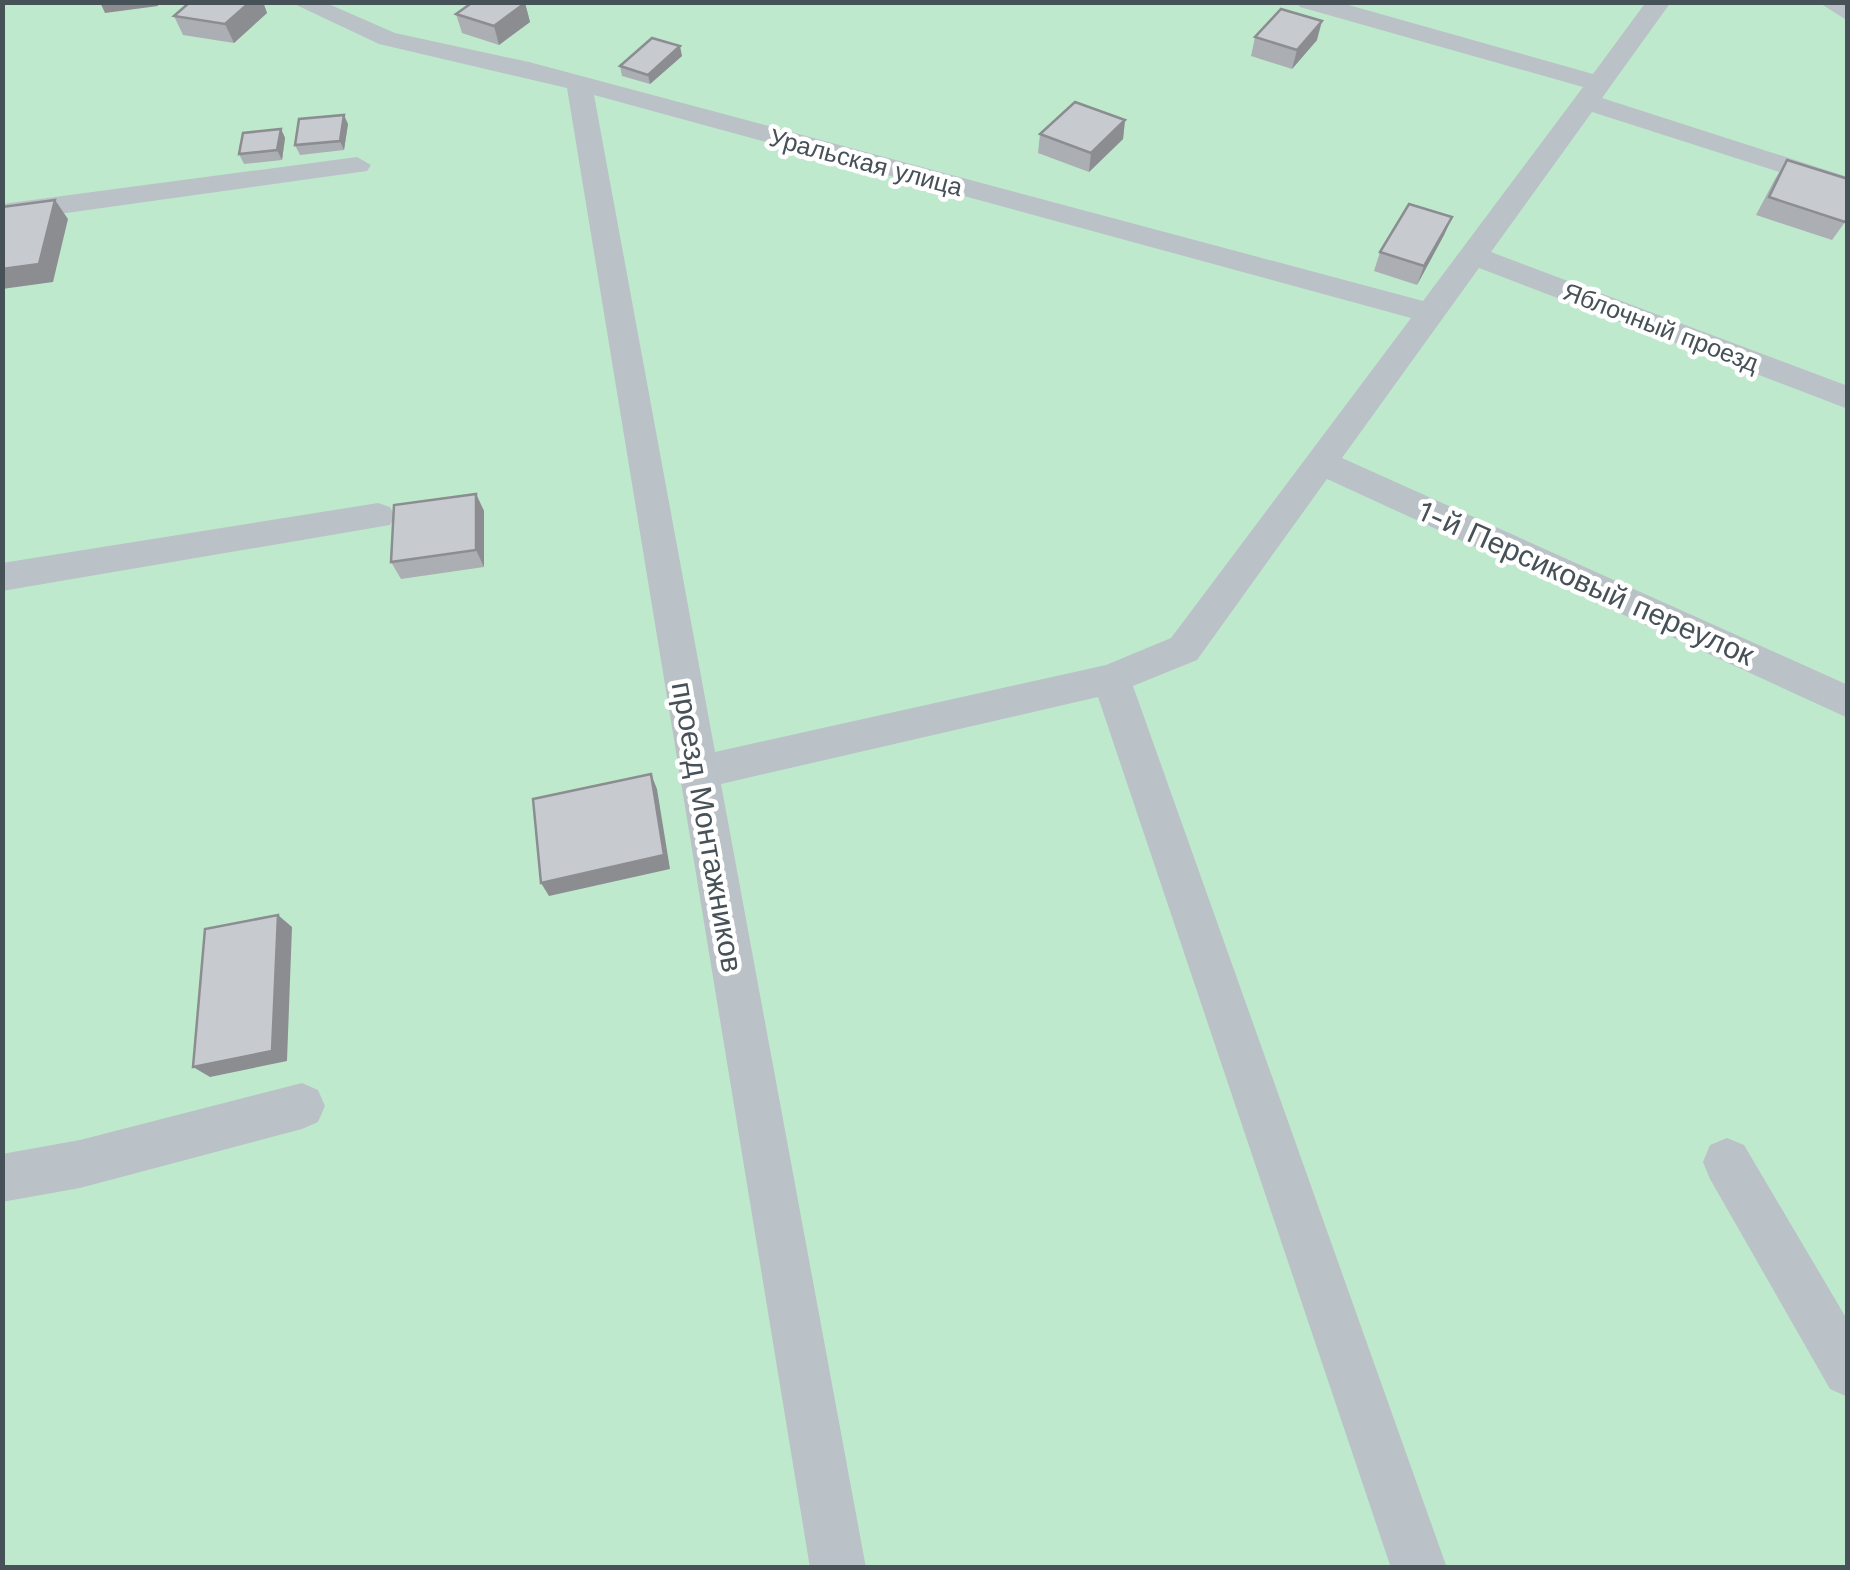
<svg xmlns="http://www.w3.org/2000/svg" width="1850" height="1570" font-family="'Work Sans',sans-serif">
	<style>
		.green { fill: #bfe9cd }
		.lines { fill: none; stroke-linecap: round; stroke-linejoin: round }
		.street { fill: #bac2c8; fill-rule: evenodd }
		.wall { fill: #abaeb2 }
		.shaded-wall { fill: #8b8d91 }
		.building { fill: #c7cacf; stroke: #8b8d91; stroke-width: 2.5 }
		.labels { text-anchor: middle; stroke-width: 9; stroke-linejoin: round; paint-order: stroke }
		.far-street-label { font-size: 25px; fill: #475158; stroke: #fff }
		.street-label { font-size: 30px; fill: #475158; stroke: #fff }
	</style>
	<rect width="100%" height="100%" fill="#efeded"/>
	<path class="green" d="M1839,2L1847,8V1567L3,1568V3Z"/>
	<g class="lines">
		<g class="street">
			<path d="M290,2H324L395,33L529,62L1423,301L1583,87L1300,7L1297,2H1338L1593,74L1646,2H1671L1602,98L1848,177V194L1592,112L1491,252L1848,386V409L1479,268L1342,458L1848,685V718L1327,479L1197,660L1133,686L1447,1568H1391L1098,697L721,784L866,1568H810L567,88L379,44ZM594,95L1411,318L1171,638L1106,665L715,752Z"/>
			<path d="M1818,2H1847L1848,21Z"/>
			<path d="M357,157L371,165L367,171L2,222V204Z"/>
			<path d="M378,503L390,507L395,516L390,525L2,591V563Z"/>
			<path d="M302,1083L318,1090L325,1106L318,1122L302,1129L80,1188L2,1202V1154L80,1140Z"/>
			<path d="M1727,1138L1744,1145L1848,1321V1397L1830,1389L1710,1179L1703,1162L1710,1145Z"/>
		</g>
	</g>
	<g class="wall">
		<path d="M190,2H263L267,13L234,43L183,35L174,16Z"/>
		<path d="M525,3L530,22L499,45L462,33L456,14Z"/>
		<path d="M1255,37L1317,40L1292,69L1251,56Z"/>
		<path d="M682,56L650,84L622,76L620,66Z"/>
		<path d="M1125,120L1123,139L1089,172L1038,153L1040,134Z"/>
		<path d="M348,124L344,150L300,155L295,145Z"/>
		<path d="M281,129L285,138L282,160L244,164L239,154Z"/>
		<path d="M1787,160L1845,222L1832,240L1756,215L1775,179Z"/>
		<path d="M1452,217L1444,235L1417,285L1374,271L1380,252Z"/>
		<path d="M476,494L484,511V567L401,579L391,562Z"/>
	</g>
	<g class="shaded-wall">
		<path d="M2,2H29L2,5Z"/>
		<path d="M100,2H158V6L105,13Z"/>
		<path d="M250,2H263L267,13L234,43L225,24Z"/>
		<path d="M525,3L530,22L499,45L494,26Z"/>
		<path d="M1322,21L1317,40L1292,69L1297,50Z"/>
		<path d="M680,46L682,56L650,84L648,75Z"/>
		<path d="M344,115L348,124L344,150L340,141Z"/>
		<path d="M1125,120L1123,139L1089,172L1091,153Z"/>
		<path d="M281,129L285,138L282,160L277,150Z"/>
		<path d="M55,200L68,219L53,282L2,289V269Z"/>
		<path d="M1452,217L1444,235L1417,285L1424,266Z"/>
		<path d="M476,494L484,511V567L476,550Z"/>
		<path d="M651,774L657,789L670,869L549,896L541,883Z"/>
		<path d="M278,915L292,927L287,1061L210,1077L193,1067Z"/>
	</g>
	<g class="building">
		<path d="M190,2H250L225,24L174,16Z"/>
		<path d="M473,2H524L525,3L494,26L456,14Z"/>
		<path d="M1281,9L1322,21L1297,50L1255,37Z"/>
		<path d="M652,38L680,46L648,75L620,66Z"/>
		<path d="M1075,102L1125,120L1091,153L1040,134Z"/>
		<path d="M344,115L340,141L295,145L299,119Z"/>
		<path d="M281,129L277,150L239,154L243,133Z"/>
		<path d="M1787,160L1848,179V217L1845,222L1769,197Z"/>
		<path d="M55,200L39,264L2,269V207Z"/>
		<path d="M1409,204L1452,217L1424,266L1380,252Z"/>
		<path d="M476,494V550L391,562L394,505Z"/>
		<path d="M651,774L664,855L541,883L533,799Z"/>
		<path d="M278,915L272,1051L193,1067L205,929Z"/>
	</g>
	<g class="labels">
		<g class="far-street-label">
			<text transform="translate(866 162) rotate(15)" y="9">Уральская улица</text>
			<text transform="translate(1661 327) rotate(21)" y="9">Яблочный проезд</text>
		</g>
		<g class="street-label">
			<text transform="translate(1586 583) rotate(24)" y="10">1-й Персиковый переулок</text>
			<text transform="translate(707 827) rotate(80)" y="10">проезд Монтажников</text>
		</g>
	</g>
	<rect width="1850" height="1570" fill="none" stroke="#475158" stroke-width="10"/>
</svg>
